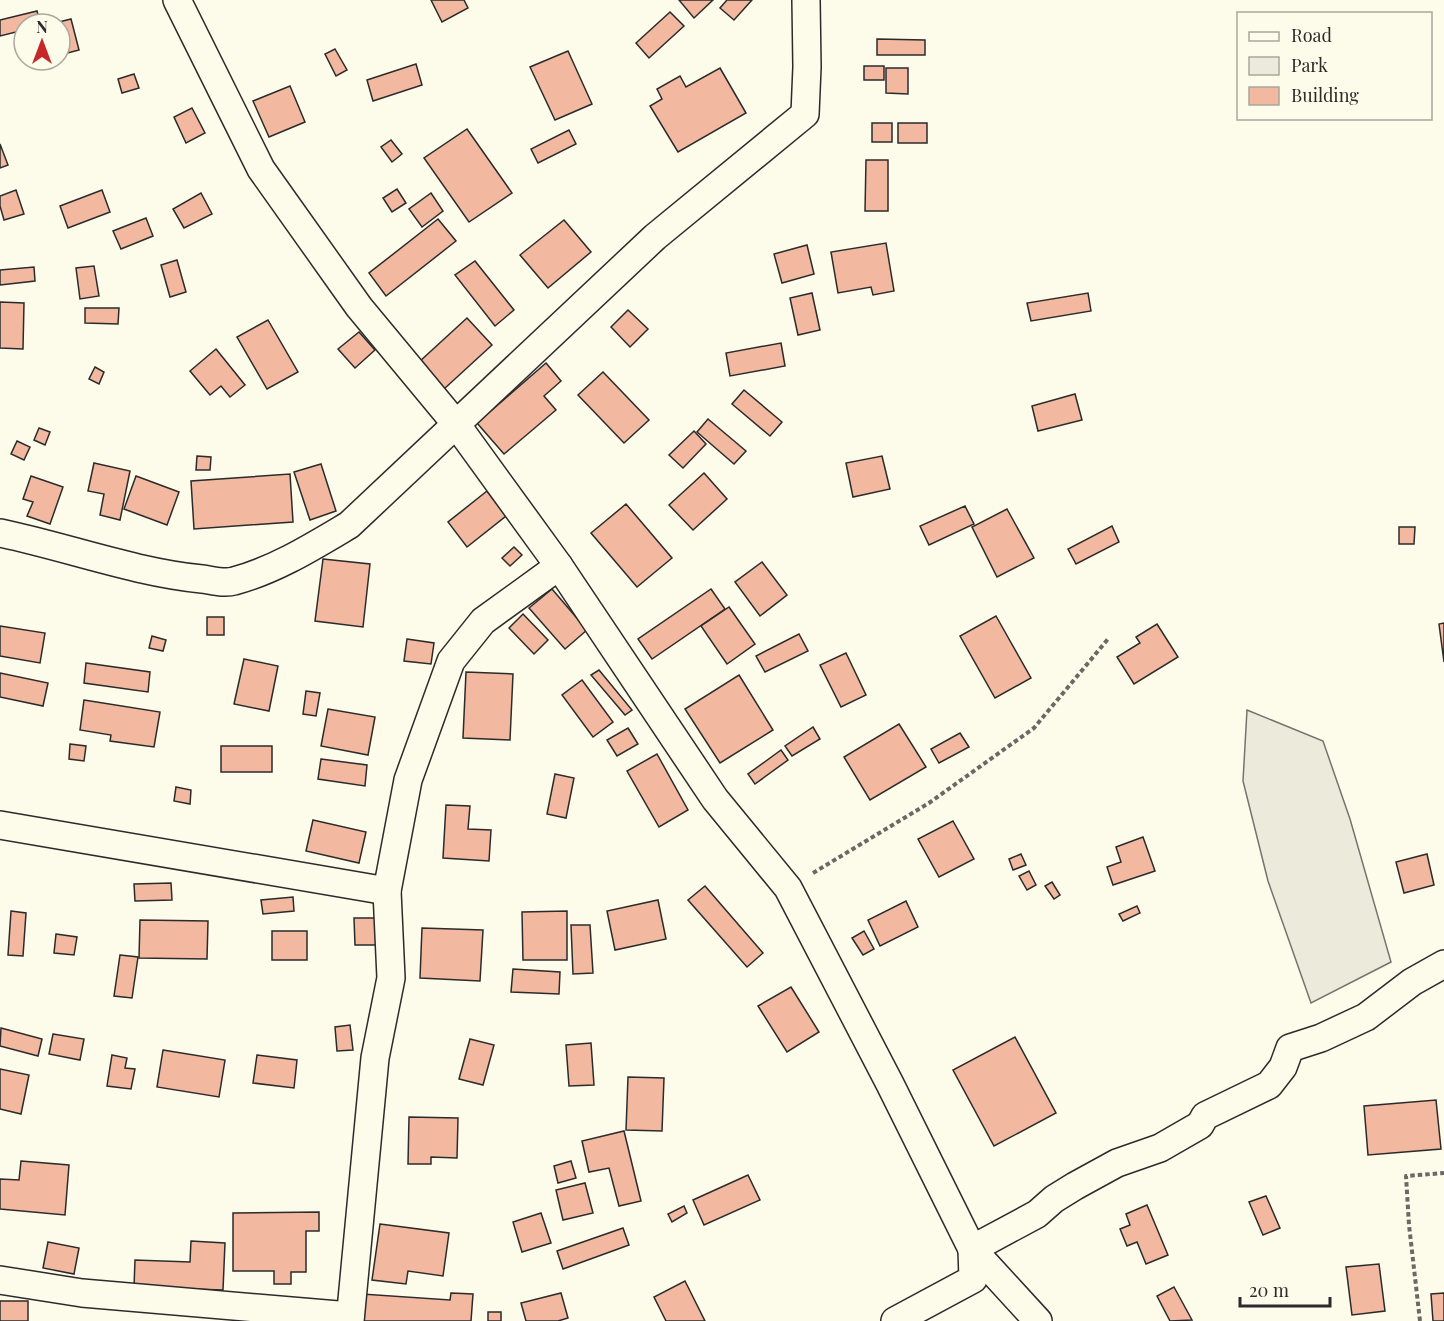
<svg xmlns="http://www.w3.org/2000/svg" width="1444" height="1321" font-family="'Playfair Display',serif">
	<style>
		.green { fill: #ecebdb; stroke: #74746e; stroke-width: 1.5 }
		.building { fill: #f2b8a0; stroke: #2b2b2b; stroke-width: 1.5 }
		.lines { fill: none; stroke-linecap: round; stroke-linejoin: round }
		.minor-casing { stroke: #2b2b2b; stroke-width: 30 }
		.path { stroke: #6a6964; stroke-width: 4; stroke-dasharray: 4.5 3; stroke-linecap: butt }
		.minor { stroke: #fdfbea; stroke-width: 27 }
	</style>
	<rect width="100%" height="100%" fill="#fdfbea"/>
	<path class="green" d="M1247,710L1323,741L1350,819L1391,962L1311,1003L1268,881L1243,781Z"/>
	<g class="building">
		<path d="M431,0H464L468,8L442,22Z"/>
		<path d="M679,0H713L694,18Z"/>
		<path d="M727,0H752L734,20L720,8Z"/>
		<path d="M37,11L40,24H24V30L0,36V20Z"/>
		<path d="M670,12L684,26L649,58L636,43Z"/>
		<path d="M71,19L79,50L60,55V24H51Z"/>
		<path d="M877,39L925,40V55H877Z"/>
		<path d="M335,49L347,70L336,76L325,54Z"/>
		<path d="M568,51L592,104L555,120L530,67Z"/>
		<path d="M416,64L422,85L373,101L367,80Z"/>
		<rect x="864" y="66" width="20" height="14"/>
		<path d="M720,68L746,113L678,152L650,106L662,99L657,89L680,76L686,87Z"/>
		<path d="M886,68H908V94L886,93Z"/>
		<path d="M134,74L139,88L122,93L118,79Z"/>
		<path d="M290,86L305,122L269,137L253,101Z"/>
		<path d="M192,108L205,133L186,143L174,117Z"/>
		<rect x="872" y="123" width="20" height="19"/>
		<rect x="898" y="123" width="29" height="20"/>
		<path d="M467,129L512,193L469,222L424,158Z"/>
		<path d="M569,130L576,144L538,163L531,149Z"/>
		<path d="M391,140L402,154L392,162L381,147Z"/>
		<path d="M0,144L8,165L0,168Z"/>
		<path d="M866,160H888V211H865Z"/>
		<path d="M397,189L406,203L392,212L383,198Z"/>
		<path d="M16,190L24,214L4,220L0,206V196Z"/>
		<path d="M102,190L110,212L68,228L60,206Z"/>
		<path d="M201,193L212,214L184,228L173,209Z"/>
		<path d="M431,193L443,211L422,227L409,209Z"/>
		<path d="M146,218L153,236L121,249L113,231Z"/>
		<path d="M438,219L456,241L386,296L369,273Z"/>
		<path d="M564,220L591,252L548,288L520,255Z"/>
		<path d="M886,243L894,291L873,295L871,287L838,293L831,252Z"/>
		<path d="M807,245L814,274L782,283L774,254Z"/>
		<path d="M177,260L186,292L170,297L161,265Z"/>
		<path d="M475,261L514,310L495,326L455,275Z"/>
		<path d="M94,266L99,296L80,299L76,268Z"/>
		<path d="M34,267L35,281L0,285V270Z"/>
		<path d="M812,293L820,330L798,335L790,298Z"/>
		<path d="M1088,293L1091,311L1031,321L1027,303Z"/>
		<path d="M0,302L24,303L23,349L0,348Z"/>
		<path d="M85,308H119L118,324L85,323Z"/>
		<path d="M628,310L648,329L630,347L611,327Z"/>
		<path d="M467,318L492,345L444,389L419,362Z"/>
		<path d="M268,320L298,372L267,389L237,337Z"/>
		<path d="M359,332L375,350L355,368L338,349Z"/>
		<path d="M781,343L785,366L730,376L726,353Z"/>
		<path d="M216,349L245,385L230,397L221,386L210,395L190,371Z"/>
		<path d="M546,363L561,381L544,396L556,410L504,454L477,423Z"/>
		<path d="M95,367L104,372L99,384L89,379Z"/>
		<path d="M603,372L649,420L624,443L578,395Z"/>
		<path d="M744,390L782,422L770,436L732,404Z"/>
		<path d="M1075,394L1082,420L1038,431L1032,406Z"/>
		<path d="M708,419L746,451L734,464L697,432Z"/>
		<path d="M39,428L50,432L45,445L34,440Z"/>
		<path d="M694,431L706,444L683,468L669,455Z"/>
		<path d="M17,441L30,447L24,460L11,454Z"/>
		<path d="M197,456L211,457L210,470H196Z"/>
		<path d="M882,456L890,489L853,497L846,463Z"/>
		<path d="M94,463L130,471L120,520L100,515L104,494L88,491Z"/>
		<path d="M321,464L336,511L310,520L294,472Z"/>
		<path d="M704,473L727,499L693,530L669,505Z"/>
		<path d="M290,474L293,522L194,529L191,481Z"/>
		<path d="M31,476L63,487L50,524L27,516L33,502L23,499Z"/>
		<path d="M136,476L179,492L167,525L124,509Z"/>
		<path d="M487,491L506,516L467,547L448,522Z"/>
		<path d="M626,504L672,558L637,587L591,533Z"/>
		<path d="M965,506L974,524L929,545L920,526Z"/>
		<path d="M1007,509L1034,558L997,577L972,527Z"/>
		<path d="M1112,526L1119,542L1076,564L1068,549Z"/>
		<path d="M1399,527H1415L1414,544H1399Z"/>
		<path d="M514,547L522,555L510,566L502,558Z"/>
		<path d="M323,559L370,564L363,627L315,621Z"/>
		<path d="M762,562L787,595L760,616L735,582Z"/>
		<path d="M552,589L587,630L565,649L529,608Z"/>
		<path d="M711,589L725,609L652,659L638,639Z"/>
		<path d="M729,607L755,644L727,664L701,626Z"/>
		<path d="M523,614L548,640L534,654L509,628Z"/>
		<path d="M996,616L1031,678L995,698L960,636Z"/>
		<rect x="207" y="617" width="17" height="18"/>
		<path d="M1444,623V662L1439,624Z"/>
		<path d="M1157,624L1178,657L1134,684L1117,657L1140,643L1136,637Z"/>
		<path d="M0,626L45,633L40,663L0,656Z"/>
		<path d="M799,634L808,651L765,672L756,656Z"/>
		<path d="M152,636L166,640L163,651L149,648Z"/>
		<path d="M407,639L434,643L431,664L404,661Z"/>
		<path d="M846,653L866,695L841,707L820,665Z"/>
		<path d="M244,659L278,666L269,711L234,704Z"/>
		<path d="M86,663L150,672L148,692L84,683Z"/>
		<path d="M599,670L632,710L625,715L591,675Z"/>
		<path d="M466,672L513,674L510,740L463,738Z"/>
		<path d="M0,673L48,683L43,706L0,697Z"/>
		<path d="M739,675L773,730L720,763L685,709Z"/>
		<path d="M582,680L613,722L593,737L562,695Z"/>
		<path d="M306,691L320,693L316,716L303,714Z"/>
		<path d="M84,700L160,712L154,747L110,741L111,735L80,730Z"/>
		<path d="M328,709L375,717L368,755L321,746Z"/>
		<path d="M899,724L926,767L870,800L844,757Z"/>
		<path d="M813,727L820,739L792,756L785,746Z"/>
		<path d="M628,728L638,744L617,756L607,740Z"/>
		<path d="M960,733L969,747L939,763L931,749Z"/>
		<path d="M70,744L86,746L84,761L69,759Z"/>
		<rect x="221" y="746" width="51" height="26"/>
		<path d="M781,750L788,760L755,784L748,774Z"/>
		<path d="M657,754L688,810L659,827L627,771Z"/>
		<path d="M321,759L367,765L365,786L318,779Z"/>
		<path d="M555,774L574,778L566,818L547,814Z"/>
		<path d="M176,787L191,790L190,804L174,801Z"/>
		<path d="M446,805L470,806L468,829L491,830L489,861L443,858Z"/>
		<path d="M313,820L366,832L359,863L306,851Z"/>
		<path d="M953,821L974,859L939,877L918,839Z"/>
		<path d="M1143,837L1155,871L1113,885L1107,867L1121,862L1116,847Z"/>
		<path d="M1021,854L1026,865L1013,870L1009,859Z"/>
		<path d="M1427,854L1434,885L1404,893L1396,862Z"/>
		<path d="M1029,871L1036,885L1027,890L1019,876Z"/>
		<path d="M1052,882L1060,895L1054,899L1045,886Z"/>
		<path d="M171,883L172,900L135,901L134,884Z"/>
		<path d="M705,886L763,953L747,967L688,900Z"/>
		<path d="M293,897L294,911L263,914L261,900Z"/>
		<path d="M658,900L666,939L615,950L607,911Z"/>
		<path d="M906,901L918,927L880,946L868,920Z"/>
		<path d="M1137,906L1140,913L1123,921L1119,914Z"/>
		<path d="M11,911L26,913L23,956L8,955Z"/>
		<path d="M567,911V960H523L522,912Z"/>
		<path d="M354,918H376V945H355Z"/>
		<path d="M140,920L208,921L207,959L139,958Z"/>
		<path d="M571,925H590L593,973L573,974Z"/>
		<path d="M422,928L483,930L480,981L420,978Z"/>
		<rect x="272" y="931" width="35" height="29"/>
		<path d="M864,931L874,949L863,955L852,938Z"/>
		<path d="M56,934L77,937L74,955L54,953Z"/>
		<path d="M120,955L138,957L132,998L114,996Z"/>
		<path d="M513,969L560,972L559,994L511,992Z"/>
		<path d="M791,987L819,1032L787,1052L758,1006Z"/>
		<path d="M350,1025L353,1050L337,1051L335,1027Z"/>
		<path d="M1,1028L42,1039L38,1056L0,1046Z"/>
		<path d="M53,1034L84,1039L80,1060L49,1054Z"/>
		<path d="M1015,1037L1056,1113L994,1146L953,1070Z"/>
		<path d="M470,1039L494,1045L483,1085L459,1079Z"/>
		<path d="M591,1043L594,1085L569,1086L566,1045Z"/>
		<path d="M163,1050L225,1060L219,1097L157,1087Z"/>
		<path d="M112,1055L127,1058L125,1068L135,1069L131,1089L107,1086Z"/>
		<path d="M257,1055L297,1060L294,1088L253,1083Z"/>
		<path d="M0,1069L29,1075L21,1114L0,1109Z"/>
		<path d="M628,1077L664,1078L662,1131L626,1130Z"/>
		<path d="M1436,1100L1441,1149L1368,1155L1364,1106Z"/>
		<path d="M409,1117L458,1118L457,1158L431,1157V1164H408Z"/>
		<path d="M624,1131L641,1201L619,1206L609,1168L589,1172L582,1141Z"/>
		<path d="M21,1161L69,1165L65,1215L0,1209V1179L19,1180Z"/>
		<path d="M571,1161L576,1178L558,1183L554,1166Z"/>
		<path d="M748,1175L760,1200L704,1225L693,1200Z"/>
		<path d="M585,1183L593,1213L563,1220L556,1190Z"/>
		<path d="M1266,1196L1280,1228L1263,1235L1249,1202Z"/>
		<path d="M1147,1205L1168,1255L1146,1264L1137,1242L1127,1246L1120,1229L1130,1225L1126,1214Z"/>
		<path d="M684,1206L687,1213L672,1222L668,1214Z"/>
		<path d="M319,1212V1231H306V1272H291V1284H274V1271H233V1213Z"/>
		<path d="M541,1213L551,1243L522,1252L513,1222Z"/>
		<path d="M380,1224L449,1233L443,1276L408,1271L406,1284L372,1280Z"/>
		<path d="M623,1228L629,1245L563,1269L557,1251Z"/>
		<path d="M191,1241L225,1243L223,1290L134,1287L135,1260L190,1262Z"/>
		<path d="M48,1242L79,1248L74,1274L43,1268Z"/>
		<path d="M1379,1264L1385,1311L1352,1315L1346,1267Z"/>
		<path d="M685,1281L705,1321H666L654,1297Z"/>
		<path d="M1174,1287L1192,1320L1170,1321L1157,1296Z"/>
		<path d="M451,1293L473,1294L471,1321H360L362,1294L450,1300Z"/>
		<path d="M561,1293L568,1318L558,1321H526L521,1303Z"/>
		<path d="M1444,1293V1321H1433L1431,1294Z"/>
		<rect x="0" y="1301" width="28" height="20"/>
		<rect x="488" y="1312" width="13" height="9"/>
	</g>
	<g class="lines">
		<defs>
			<g id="minor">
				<path d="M177,0L261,169L359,307L456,424L559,566L715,799L788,888L890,1084L972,1249L1038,1321"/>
				<path d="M0,533C67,547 133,572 202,579C211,580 224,584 234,581C275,570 312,547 349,525L655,237L805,114L807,67L806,0"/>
				<path d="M0,825L387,891"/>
				<path d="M972,1249L1037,1214L1054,1199L1075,1186L1117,1163L1160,1148L1200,1125L1205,1116L1269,1085L1283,1067L1290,1048L1321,1038L1366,1017L1412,982L1444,964"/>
				<path d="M0,1280L82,1293L350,1316"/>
				<path d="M350,1321L375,1058L391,978L387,891L408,780L451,661L483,621L559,566"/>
				<path d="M895,1321L973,1279L972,1249"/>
			</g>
		</defs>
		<use href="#minor" class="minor-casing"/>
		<g class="path">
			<path d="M813,873L929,803L1034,728L1108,639"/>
			<path d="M1420,1321L1409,1225L1406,1176L1444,1173"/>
		</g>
		<use href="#minor" class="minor"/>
	</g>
	<rect x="1237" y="12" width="195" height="108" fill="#fdfbea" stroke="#a9a89e" stroke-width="1.5"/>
	<rect x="1249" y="32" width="30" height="9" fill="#fdfbea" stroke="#a9a89e" stroke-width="1.5"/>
	<text x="1291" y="42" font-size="18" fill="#2b2b2b">Road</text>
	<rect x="1249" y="57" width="30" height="18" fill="#ecebdb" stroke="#a9a89e" stroke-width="1.5"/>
	<text x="1291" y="72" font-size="18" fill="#2b2b2b">Park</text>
	<rect x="1249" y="87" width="30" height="18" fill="#f2b8a0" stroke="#a9a89e" stroke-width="1.5"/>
	<text x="1291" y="102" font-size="18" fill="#2b2b2b">Building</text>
	<g transform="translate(42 42)"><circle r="28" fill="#fdfbea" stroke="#a9a89e" stroke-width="1.5"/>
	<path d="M0-4.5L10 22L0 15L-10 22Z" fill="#c62828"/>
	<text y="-9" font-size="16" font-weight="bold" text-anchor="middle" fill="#2b2b2b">N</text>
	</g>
	<path d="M1240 1297v9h90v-9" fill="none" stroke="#2b2b2b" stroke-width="3"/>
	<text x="1249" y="1297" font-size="18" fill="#2b2b2b" stroke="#fdfbea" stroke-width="4.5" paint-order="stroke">20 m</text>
</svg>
